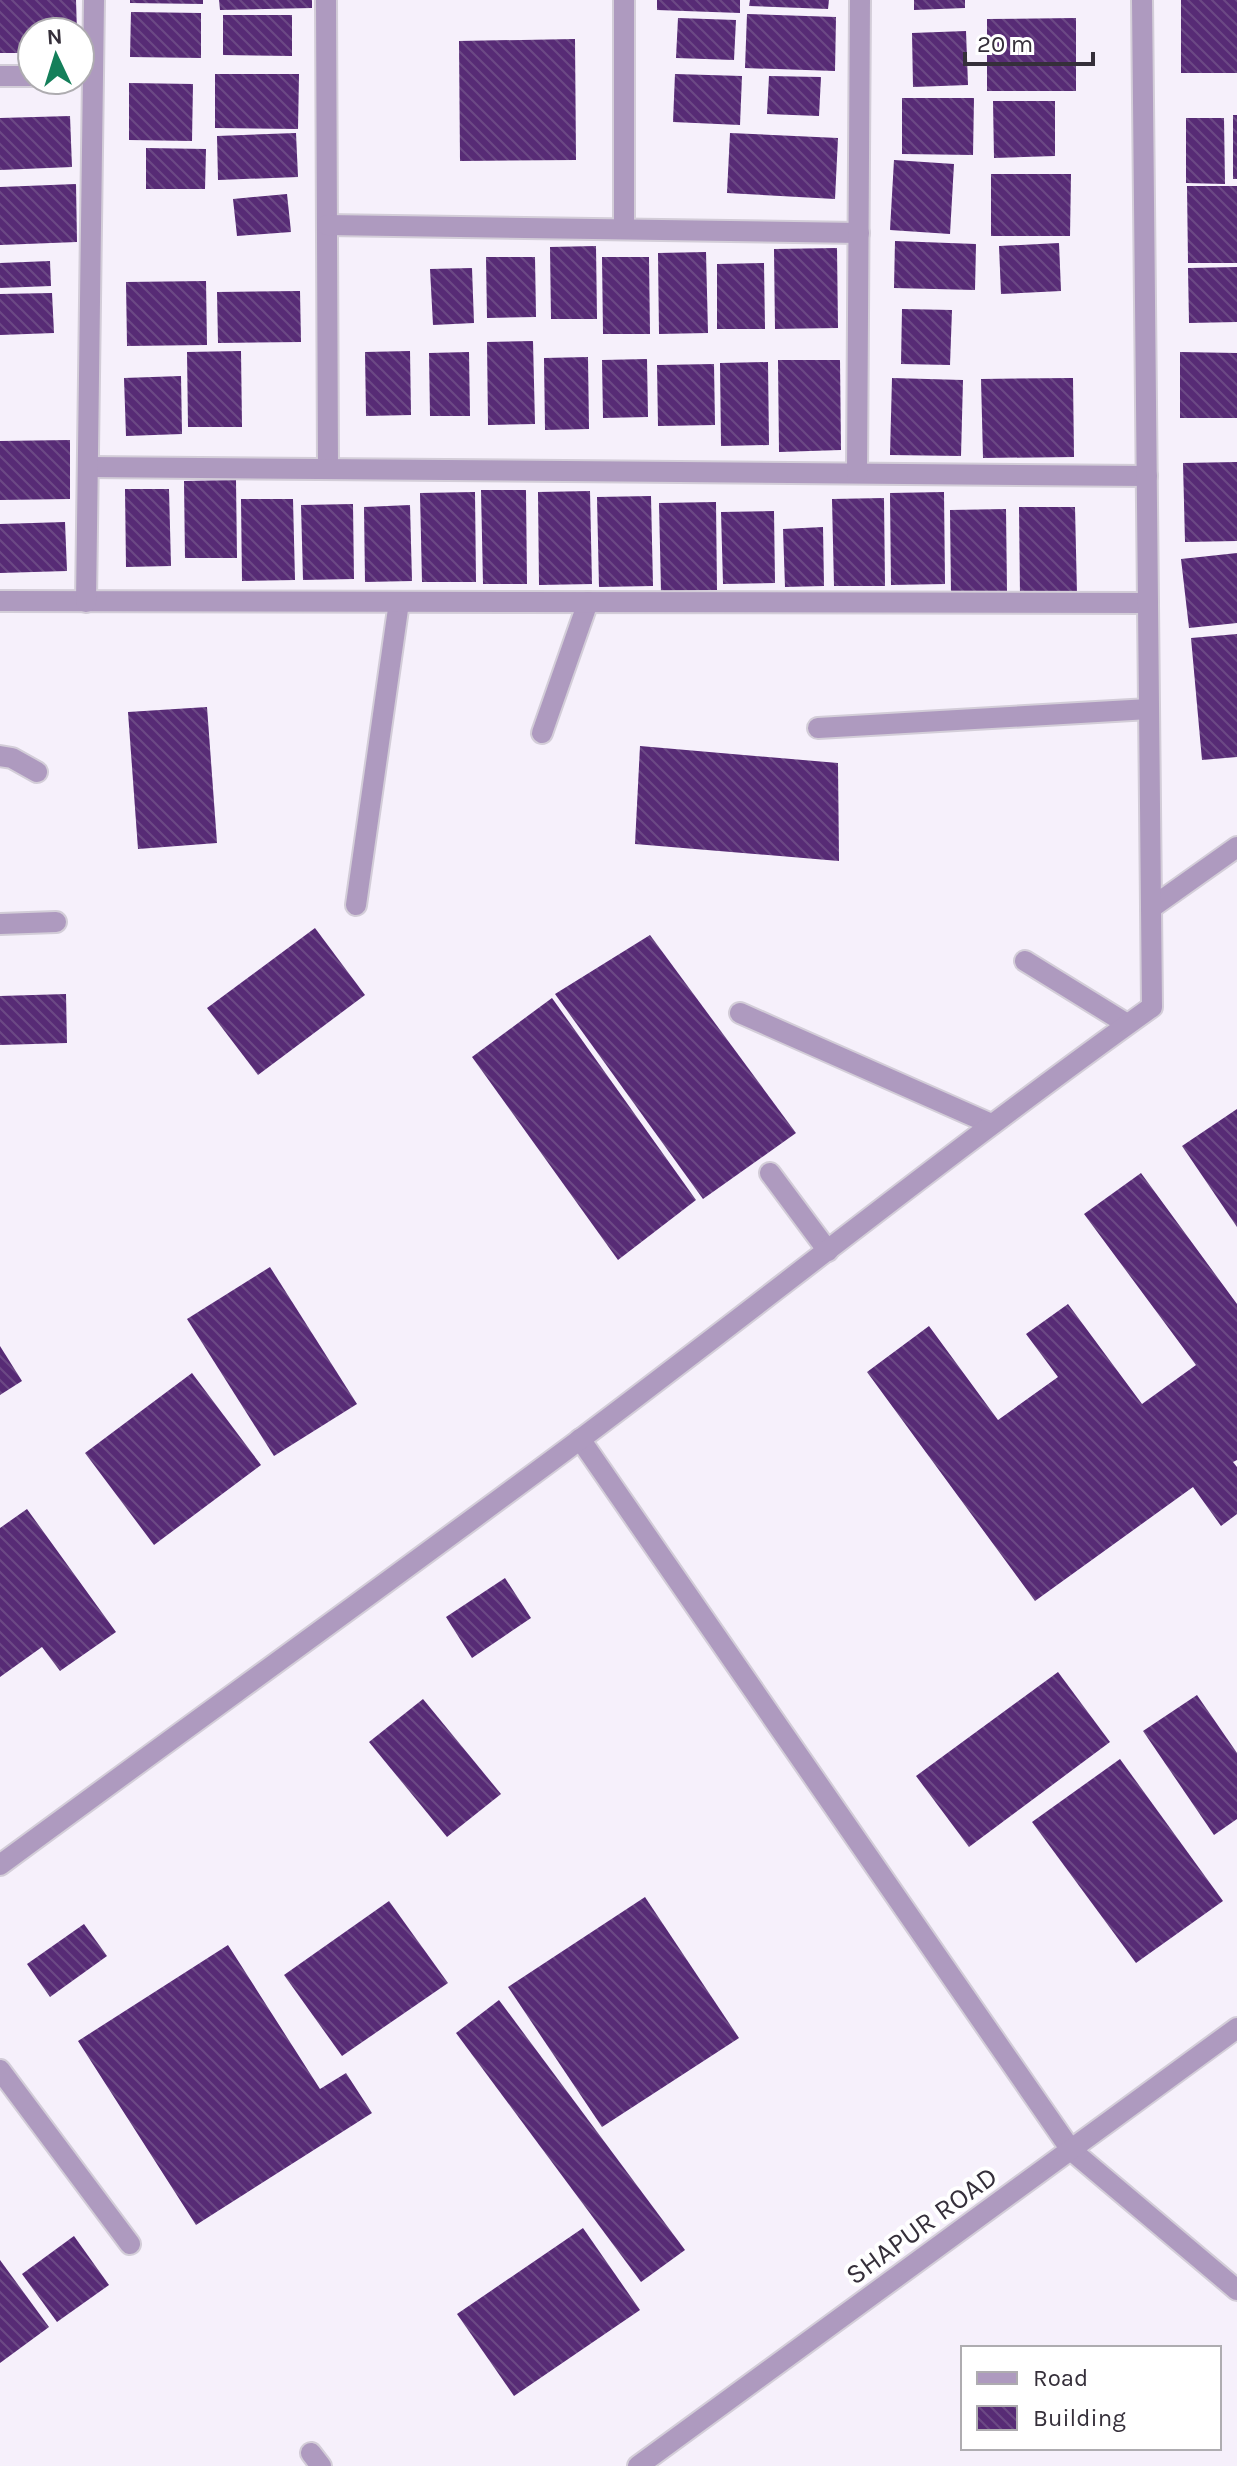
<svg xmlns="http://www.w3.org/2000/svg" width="1237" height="2466" font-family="Karla,sans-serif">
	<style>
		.building { fill: url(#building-back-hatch) }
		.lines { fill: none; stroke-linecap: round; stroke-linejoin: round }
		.service-casing { stroke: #d3cdd8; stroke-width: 24 }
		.minor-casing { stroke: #d3cdd8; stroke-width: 24 }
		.tertiary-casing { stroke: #d3cdd8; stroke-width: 24 }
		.service { stroke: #ae9abf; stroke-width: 20 }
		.minor { stroke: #ae9abf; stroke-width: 20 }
		.tertiary { stroke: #ae9abf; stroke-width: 20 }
		.labels { text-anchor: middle; stroke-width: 8; stroke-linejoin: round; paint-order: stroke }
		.street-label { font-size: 28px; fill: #352f3a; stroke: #fff }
	</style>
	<defs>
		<pattern id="building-back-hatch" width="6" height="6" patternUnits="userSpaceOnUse" patternTransform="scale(2)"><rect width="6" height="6" fill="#572b75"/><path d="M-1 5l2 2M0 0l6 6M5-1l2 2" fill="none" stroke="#6c4985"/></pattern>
	</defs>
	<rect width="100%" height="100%" fill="#f6f0fb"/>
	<g class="building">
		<path d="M0,0H76L77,32H32V53H0Z"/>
		<path d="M130,0H203V4L130,3Z"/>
		<path d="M219,0H312V8L220,10Z"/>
		<path d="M657,0H740V13L657,10Z"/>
		<path d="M750,0H829L828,9L749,6Z"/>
		<path d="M914,0H965V8L914,10Z"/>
		<rect x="1181" y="0" width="56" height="73"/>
		<path d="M131,12L201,13V58L130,57Z"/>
		<path d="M747,14L836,17L835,71L745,68Z"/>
		<path d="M223,15H292V56L223,55Z"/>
		<path d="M678,18L736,20L734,60L676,58Z"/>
		<path d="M1076,18V91H987V19Z"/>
		<path d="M966,31L968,85L913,87L912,33Z"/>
		<path d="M575,39L576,160L460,161L459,41Z"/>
		<path d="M215,74H299L298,129L215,128Z"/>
		<path d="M675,74L742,76L740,125L673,122Z"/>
		<path d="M769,76L821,77L819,116L767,114Z"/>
		<path d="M129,83L193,84L192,141L129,140Z"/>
		<path d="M902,98H974L973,155L902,154Z"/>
		<path d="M993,101H1055V156L994,158Z"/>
		<rect x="1233" y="115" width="4" height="64"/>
		<path d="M70,116L72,167L0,170V118Z"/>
		<path d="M1186,118H1224L1225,184L1186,183Z"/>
		<path d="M296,133L298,177L218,180L217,136Z"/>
		<path d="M730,133L838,138L835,199L727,193Z"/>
		<path d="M146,148L206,149L205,189H146Z"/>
		<path d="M894,160L954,164L950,234L890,230Z"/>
		<path d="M991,174H1071L1070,236H991Z"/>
		<path d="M76,184L77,242L0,245V187Z"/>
		<path d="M1187,186H1237V263H1188Z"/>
		<path d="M287,194L291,232L237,236L233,199Z"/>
		<path d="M895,241L976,244L975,290L894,288Z"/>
		<path d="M1059,243L1061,291L1001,294L999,246Z"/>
		<path d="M596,246L597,319H551L550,247Z"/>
		<path d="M837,248L838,328L775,329L774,249Z"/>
		<path d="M706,252L708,333L659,334L658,253Z"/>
		<path d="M486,257H535L536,317L487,318Z"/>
		<path d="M602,257H649L650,334H603Z"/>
		<path d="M50,261L51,286L0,288V263Z"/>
		<path d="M764,263L765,329H717V264Z"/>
		<path d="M1237,267V322L1189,323L1188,268Z"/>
		<path d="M472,268L474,323L433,325L430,269Z"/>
		<path d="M206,281L207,345L127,346L126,282Z"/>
		<path d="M300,291L301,342L218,343L217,292Z"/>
		<path d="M52,293L54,333L0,335V294Z"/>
		<path d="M902,309L952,310L950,365L901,364Z"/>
		<path d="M533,341L535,424L488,425L487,342Z"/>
		<path d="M241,351L242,427H188L187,352Z"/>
		<path d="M410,351L411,415L366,416L365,352Z"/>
		<path d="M469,352L470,416H430L429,353Z"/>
		<path d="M1180,352L1237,353V418H1180Z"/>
		<path d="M588,357L589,429L545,430L544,358Z"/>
		<path d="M647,359L648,417L603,418L602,360Z"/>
		<path d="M778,360H840L841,450L779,452Z"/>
		<path d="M768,362L769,445L721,446L720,363Z"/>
		<path d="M714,364L715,425L658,426L657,365Z"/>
		<path d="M181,376L182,434L126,436L124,378Z"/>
		<path d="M892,378L963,380L961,456L890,455Z"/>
		<path d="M1073,378L1074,457L983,458L981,379Z"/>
		<path d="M70,440V499L0,500V441Z"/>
		<path d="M1237,462V541L1185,542L1183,463Z"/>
		<path d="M236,480L237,558H185L184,481Z"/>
		<path d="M125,489H169L171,566L126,567Z"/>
		<path d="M481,490H526L527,584H483Z"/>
		<path d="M590,491L592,584L539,585L538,492Z"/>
		<path d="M475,492L476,582H422L420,493Z"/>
		<path d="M944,492L945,584L891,585L890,493Z"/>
		<path d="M651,496L653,586L599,587L597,497Z"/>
		<path d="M884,498L885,586H834L832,499Z"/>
		<path d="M241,499H293L295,580L242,581Z"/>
		<path d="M716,502L717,590L661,591L659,503Z"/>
		<path d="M353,504L354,579L303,580L301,505Z"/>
		<path d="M410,505L412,581L365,582L364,507Z"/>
		<path d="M1019,507H1075L1077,594L1020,595Z"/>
		<path d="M1006,509L1007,592L951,593L950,510Z"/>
		<path d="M774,511L775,583L723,584L721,512Z"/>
		<path d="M65,522L67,571L0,573V524Z"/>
		<path d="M823,527L824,586L785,587L783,529Z"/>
		<path d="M1237,553V623L1189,628L1181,559Z"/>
		<path d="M1237,634V757L1202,760L1191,638Z"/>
		<path d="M207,707L217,843L138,849L128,712Z"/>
		<path d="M640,746L838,763L839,861L635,844Z"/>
		<path d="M315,928L365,995L258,1075L207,1008Z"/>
		<path d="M650,935L796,1133L703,1199L555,994Z"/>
		<path d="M66,994L67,1043L0,1045V996Z"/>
		<path d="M552,998L696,1200L618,1260L472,1057Z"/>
		<path d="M1237,1109V1227L1182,1146Z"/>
		<path d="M1141,1173L1237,1304V1460L1233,1462L1237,1467V1514L1221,1526L1193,1487L1035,1601L867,1372L929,1326L998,1420L1058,1377L1026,1334L1068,1304L1142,1404L1196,1365L1084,1214Z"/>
		<path d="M270,1267L357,1404L274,1456L187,1319Z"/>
		<path d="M0,1346L22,1381L0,1395Z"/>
		<path d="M192,1373L261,1465L154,1545L85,1453Z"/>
		<path d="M27,1509L116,1632L60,1671L42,1647L0,1677V1528Z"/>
		<path d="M505,1578L531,1618L472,1658L446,1617Z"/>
		<path d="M1058,1672L1110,1742L969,1847L916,1776Z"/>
		<path d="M1197,1695L1237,1753V1819L1214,1835L1143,1731Z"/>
		<path d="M423,1699L501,1794L447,1837L369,1742Z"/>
		<path d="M1120,1759L1223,1901L1136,1963L1032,1822Z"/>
		<path d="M645,1897L739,2038L602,2127L508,1987Z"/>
		<path d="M389,1901L448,1983L342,2056L284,1975Z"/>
		<path d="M84,1924L107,1956L50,1997L27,1964Z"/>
		<path d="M228,1945L320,2089L346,2073L372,2113L196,2225L78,2041Z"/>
		<path d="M499,2000L685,2250L641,2282L456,2033Z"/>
		<path d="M583,2228L640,2310L514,2396L457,2314Z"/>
		<path d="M74,2236L109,2285L57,2322L22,2274Z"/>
		<path d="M0,2260L49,2327L0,2363Z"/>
	</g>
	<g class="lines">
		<defs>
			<g id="service">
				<path d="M818,728L1149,709"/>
				<path d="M542,733L588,602"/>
				<path d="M0,756L12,758L37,772"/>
				<path d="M356,905L399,602"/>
				<path d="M0,924L56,922"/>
				<path d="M1025,961L1127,1024"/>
				<path d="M740,1013L991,1124"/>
				<path d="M770,1173L828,1251"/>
				<path d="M0,2070L130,2244"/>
				<path d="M311,2453L321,2466"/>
			</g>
			<g id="minor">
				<path d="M326,0L328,469"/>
				<path d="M0,76H32"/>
				<path d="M327,225L859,233"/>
				<path d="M624,229V0"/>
				<path d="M89,467L1147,476"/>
				<path d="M857,473L860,0"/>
				<path d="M0,601L1148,603"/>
				<path d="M86,602L94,0"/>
				<path d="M1151,908L1237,847"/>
				<path d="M580,1439L1071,2150L1237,2290"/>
				<path d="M0,1865C194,1722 389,1582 582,1438C772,1295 958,1146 1152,1007L1142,0"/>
			</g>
			<path id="tertiary" d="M638,2466L1237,2028"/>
		</defs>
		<use href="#service" class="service-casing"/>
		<use href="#minor" class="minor-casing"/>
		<use href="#tertiary" class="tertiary-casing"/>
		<use href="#service" class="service"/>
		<use href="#minor" class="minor"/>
		<use href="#tertiary" class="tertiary"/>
	</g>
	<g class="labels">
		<g class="street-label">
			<text transform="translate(921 2225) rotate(-36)" y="10">SHAPUR ROAD</text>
		</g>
	</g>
	<rect x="961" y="2346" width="260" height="104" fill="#ffffff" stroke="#aeacb0" stroke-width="2"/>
	<rect x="977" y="2372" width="40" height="12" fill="#ae9abf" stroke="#aeacb0" stroke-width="2"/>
	<text x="1033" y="2386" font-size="24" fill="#352f3a">Road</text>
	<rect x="977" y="2406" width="40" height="24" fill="url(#building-back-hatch)" stroke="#aeacb0" stroke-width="2"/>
	<text x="1033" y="2426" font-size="24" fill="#352f3a">Building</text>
	<g transform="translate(56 56) rotate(356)"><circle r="38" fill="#ffffff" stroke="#aeacb0" stroke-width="2"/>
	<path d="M0-6L14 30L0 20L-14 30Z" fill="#147f5a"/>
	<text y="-12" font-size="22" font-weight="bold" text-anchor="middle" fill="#352f3a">N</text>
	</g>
	<path d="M965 52v12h128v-12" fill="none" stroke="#352f3a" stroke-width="4"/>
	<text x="977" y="52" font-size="24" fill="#352f3a" stroke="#ffffff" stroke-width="6" paint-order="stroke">20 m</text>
</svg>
